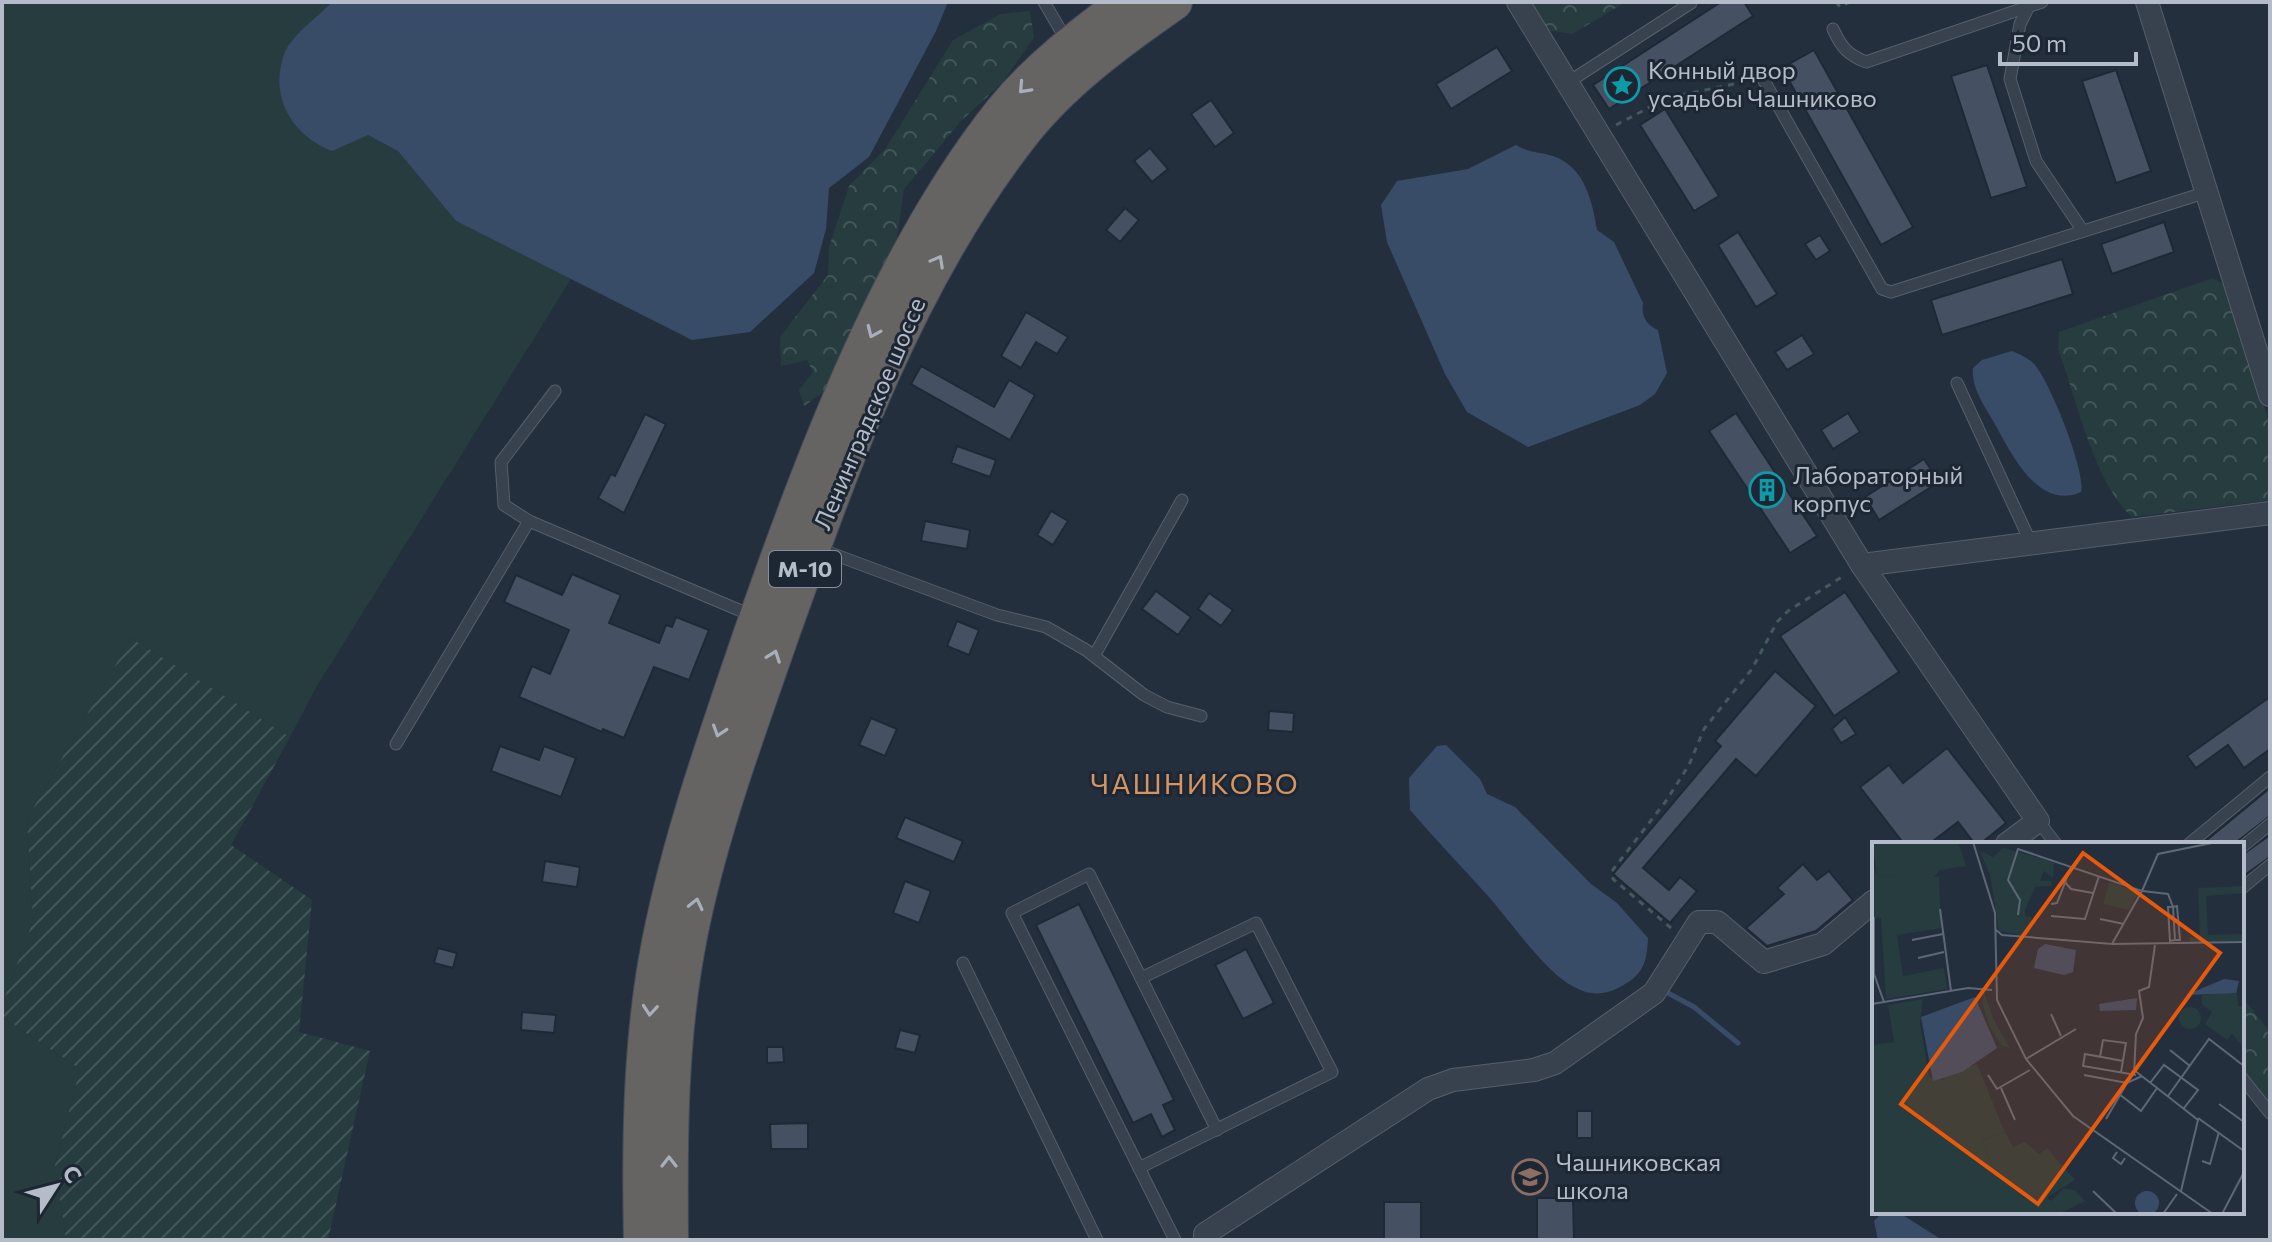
<svg xmlns="http://www.w3.org/2000/svg" width="2272" height="1242" font-family="Commissioner,sans-serif">
	<style>
		.grass { fill: #263c3f }
		.forest { fill: url(#forest-crowns) }
		.garden { fill: url(#garden-furrows) }
		.water { fill: #394c67 }
		.lines { fill: none; stroke-linecap: round; stroke-linejoin: round }
		.stream { stroke: #394c67; stroke-width: 5 }
		.building { fill: #455162; stroke: #1f2835; stroke-width: 2 }
		.service-casing { stroke: #565f6c; stroke-width: 13 }
		.minor-casing { stroke: #565f6c; stroke-width: 24 }
		.trunk-casing { stroke: #434c59; stroke-width: 38 }
		.path { stroke: #44595c; stroke-width: 3; stroke-dasharray: 6 6; stroke-linecap: butt }
		.service { stroke: #38414e; stroke-width: 11 }
		.minor { stroke: #38414e; stroke-width: 22 }
		.trunk { stroke: #656462; stroke-width: 36 }
		.oneway { stroke: #a8afba }
		.labels { text-anchor: middle; stroke-width: 6; stroke-linejoin: round; paint-order: stroke }
		.shield { fill: #1d2633; stroke: #878f9c; stroke-width: 2 }
		.shield-label { font-size: 22px; font-weight: bold; fill: #b4bcc9 }
		.poi-label { font-size: 24px; fill: #b4bcc9; stroke: #1d2633; text-anchor: start }
		.street-label { font-size: 24px; fill: #b4bcc9; stroke: #1d2633 }
		.quarter-label { font-size: 28px; letter-spacing: 2px; fill: #d59563; stroke: #1d2633 }
		.inset-road { fill: none; stroke: #5e6776; stroke-width: 2 }
		.view { fill: #e8590c; fill-opacity: 0.15; stroke: #e8590c; stroke-width: 4 }
		.inset-edge { fill: none; stroke: #b4bcc9; stroke-width: 4 }
	</style>
	<defs>
		<pattern id="forest-crowns" width="20" height="18" patternUnits="userSpaceOnUse" patternTransform="scale(2)"><rect width="20" height="18" fill="#263c3f"/><path d="M2 6a3 3 0 1 1 6 0M12 15a3 3 0 1 1 6 0" fill="none" stroke="#435659"/></pattern>
		<pattern id="garden-furrows" width="10" height="10" patternUnits="userSpaceOnUse" patternTransform="scale(2)"><rect width="10" height="10" fill="#263c3f"/><path d="M-1 1l2-2M0 10L10 0M9 11l2-2" fill="none" stroke="#435659"/></pattern>
	</defs>
	<rect width="100%" height="100%" fill="#242f3e"/>
	<g class="grass">
		<path d="M2,2H332L286,50L368,135L398,151L456,221L571,279L317,686L290,737L131,638L27,819L33,921L2,1005Z"/>
		<path d="M2,1017L80,1069L55,1165L66,1240H2Z"/>
	</g>
	<g class="forest">
		<path d="M1529,2H1626L1572,34L1546,30Z"/>
		<path d="M1030,11L1034,38L1002,83L961,121L904,189L896,244L826,390L804,406L799,390L813,372L807,360L781,366L780,337L828,275L829,247L849,186L886,148L953,40L1001,14Z"/>
		<path d="M2213,278L2225,285L2270,425V500L2132,517C2094,483 2076,397 2058,349L2059,332Z"/>
		<path d="M2242,997L2270,1032V1113L2242,1078Z"/>
	</g>
	<path class="garden" d="M131,638L290,737L231,845L312,900L299,1032L370,1051L328,1240H66L55,1165L80,1069L2,1017V1005L33,921L27,819Z"/>
	<g class="water">
		<path d="M332,2H948L936,31L869,157L829,188L826,229L814,273L750,332L692,340L456,221L398,151L368,135L332,151C291,135 268,95 285,52C293,34 319,16 332,2Z"/>
		<path d="M1516,145C1529,153 1539,152 1553,156C1585,167 1592,201 1597,230L1614,242L1643,303C1641,316 1646,325 1658,330L1667,373L1655,394L1640,405L1528,447L1467,412L1445,374L1387,242L1381,205L1397,181L1468,169Z"/>
		<path d="M2012,351C2019,354 2028,358 2034,364C2049,379 2087,474 2081,492C2039,511 2012,455 1996,426C1986,408 1971,389 1973,368L1982,360Z"/>
		<path d="M1446,745L1480,779L1487,794L1515,807L1591,884L1617,903L1648,938C1647,958 1645,973 1625,984C1608,995 1592,997 1574,987C1544,971 1512,923 1489,897C1463,868 1436,840 1410,810L1409,778L1437,746Z"/>
		<path d="M1883,1212H1898L1942,1240H1878L1874,1221Z"/>
	</g>
	<g class="lines">
		<path class="stream" d="M1666,992L1694,1007L1738,1043"/>
	</g>
	<g class="building">
		<path d="M1721,2H1744L1753,16L1609,109L1593,85Z"/>
		<path d="M1497,47L1512,71L1451,109L1436,84Z"/>
		<path d="M1814,50L1913,227L1881,245L1782,68Z"/>
		<path d="M1987,65L2027,187L1991,198L1951,76Z"/>
		<path d="M2116,70L2151,171L2116,183L2082,81Z"/>
		<path d="M1211,100L1234,133L1215,147L1191,114Z"/>
		<path d="M1665,109L1719,196L1694,211L1640,125Z"/>
		<path d="M1150,148L1168,169L1152,182L1134,161Z"/>
		<path d="M1125,208L1139,220L1120,242L1106,230Z"/>
		<path d="M2164,222L2174,252L2112,274L2101,244Z"/>
		<path d="M1738,232L1777,294L1756,307L1718,245Z"/>
		<path d="M1820,235L1830,251L1816,260L1805,244Z"/>
		<path d="M2062,259L2073,294L1942,335L1931,300Z"/>
		<path d="M1026,312L1068,337L1057,354L1036,342L1021,368L1001,356Z"/>
		<path d="M1802,335L1814,354L1787,370L1775,352Z"/>
		<path d="M921,366L994,407L1009,380L1035,395L1010,440L911,384Z"/>
		<path d="M1736,413L1817,536L1790,553L1709,431Z"/>
		<path d="M1848,413L1860,432L1833,449L1821,430Z"/>
		<path d="M645,414L666,424L624,513L598,498L611,474L615,476Z"/>
		<path d="M957,446L996,460L990,477L951,463Z"/>
		<path d="M1924,459L1939,482L1879,520L1865,497Z"/>
		<path d="M1051,511L1068,521L1053,545L1037,535Z"/>
		<path d="M925,521L970,530L967,549L921,541Z"/>
		<path d="M572,574L621,595L609,623L659,643L666,625L672,627L676,617L709,630L689,680L654,667L624,738L603,729L602,732L519,697L532,666L550,674L569,630L504,602L516,575L562,595Z"/>
		<path d="M1156,591L1191,617L1178,635L1142,609Z"/>
		<path d="M1845,592L1899,672L1834,716L1780,636Z"/>
		<path d="M1209,593L1233,610L1221,626L1198,609Z"/>
		<path d="M957,621L979,630L969,655L947,646Z"/>
		<path d="M1775,671L1816,706L1756,776L1736,759L1643,868L1669,890L1680,877L1697,891L1670,923L1613,874L1721,746L1715,741Z"/>
		<path d="M2270,697V749L2244,768L2228,745L2196,768L2187,756Z"/>
		<path d="M1269,711L1294,713L1293,732L1268,730Z"/>
		<path d="M1845,717L1856,734L1841,743L1832,729Z"/>
		<path d="M871,718L897,729L885,756L859,745Z"/>
		<path d="M500,746L539,760L544,746L576,758L561,797L491,771Z"/>
		<path d="M1947,748L2006,823L1980,844H1975L1958,822L1929,844H1904L1860,787L1889,765L1903,783Z"/>
		<path d="M2270,788V816L2234,844H2202Z"/>
		<path d="M905,817L963,841L954,862L896,838Z"/>
		<path d="M2270,835V857L2242,877V855Z"/>
		<path d="M545,861L580,867L577,887L542,882Z"/>
		<path d="M1803,864L1817,880L1829,871L1853,900L1816,931L1767,946L1746,928L1784,894L1777,888Z"/>
		<path d="M905,881L931,891L919,923L893,913Z"/>
		<path d="M1079,904L1174,1100L1163,1105L1175,1130L1162,1137L1151,1114L1133,1123L1036,925Z"/>
		<path d="M438,948L457,953L453,968L434,963Z"/>
		<path d="M1246,949L1274,1003L1243,1019L1215,965Z"/>
		<path d="M522,1012L556,1015L554,1033L521,1030Z"/>
		<path d="M900,1030L920,1035L915,1053L895,1048Z"/>
		<path d="M767,1047H783L784,1062L767,1063Z"/>
		<rect x="1577" y="1111" width="15" height="27"/>
		<path d="M808,1123V1149H771L770,1124Z"/>
		<path d="M1537,1198H1573L1574,1240H1537Z"/>
		<rect x="1384" y="1202" width="37" height="38"/>
	</g>
	<g class="lines">
		<defs>
			<g id="service">
				<path d="M1044,2L1068,43"/>
				<path d="M2029,6L2020,24L2010,79L2036,161L2083,231"/>
				<path d="M1833,29C1841,47 1848,55 1866,62L2042,2"/>
				<path d="M1763,79L1882,289L1891,292L2207,192"/>
				<path d="M1567,83L1691,3"/>
				<path d="M1957,383L2031,543"/>
				<path d="M555,391L501,462L504,505L529,521L753,616"/>
				<path d="M817,548L997,615L1046,627L1086,650L1144,695L1167,707L1201,716"/>
				<path d="M1094,656L1182,500"/>
				<path d="M396,744L529,521"/>
				<path d="M2038,821L2056,844"/>
				<path d="M2189,844L2270,777"/>
				<path d="M2242,847L2270,824"/>
				<path d="M2242,888L2270,865"/>
				<path d="M963,963L1097,1240"/>
				<path d="M2242,1078L2270,1113"/>
				<path d="M1139,1168L1332,1072L1256,923L1141,978"/>
				<path d="M1175,1240L1012,913L1089,874L1217,1130"/>
			</g>
			<g id="minor">
				<path d="M1518,2L1862,565L2270,513"/>
				<path d="M2147,2L2270,395"/>
				<path d="M1862,565L2038,821L2007,844"/>
				<path d="M1205,1240V1234L1428,1089L1453,1080L1534,1070L1555,1063L1654,993L1699,922H1717L1764,962L1823,944L1874,901"/>
			</g>
			<g id="trunk">
				<path d="M642,1240C640,1147 641,1050 657,959C677,848 715,742 751,636C812,462 888,255 1003,111C1038,68 1082,35 1126,2"/>
				<path d="M670,1240C669,1139 669,1036 689,936C709,834 746,735 780,637C841,466 905,284 1018,138C1060,83 1118,41 1174,2"/>
			</g>
		</defs>
		<use href="#service" class="service-casing"/>
		<use href="#minor" class="minor-casing"/>
		<use href="#trunk" class="trunk-casing"/>
		<g class="path">
			<path d="M1836,2L1840,7L1850,2"/>
			<path d="M1616,125L1667,98L1748,81"/>
			<path d="M1671,928L1613,879L1612,871L1666,801L1689,765L1704,729L1752,669L1777,622L1788,611L1845,575"/>
		</g>
		<use href="#service" class="service"/>
		<use href="#minor" class="minor"/>
		<use href="#trunk" class="trunk"/>
	</g>
	<defs><path id="oneway-chevron" d="M-2-3.5L2.5 0L-2 3.5" fill="none" stroke-width="1.6" stroke-linecap="round" stroke-linejoin="round" transform="scale(2)"/></defs>
	<g class="oneway">
		<use href="#oneway-chevron" transform="translate(1024 88) rotate(133)"/>
		<use href="#oneway-chevron" transform="translate(938 261) rotate(-61)"/>
		<use href="#oneway-chevron" transform="translate(873 332) rotate(114)"/>
		<use href="#oneway-chevron" transform="translate(774 656) rotate(-70)"/>
		<use href="#oneway-chevron" transform="translate(719 731) rotate(108)"/>
		<use href="#oneway-chevron" transform="translate(696 904) rotate(-77)"/>
		<use href="#oneway-chevron" transform="translate(650 1010) rotate(95)"/>
		<use href="#oneway-chevron" transform="translate(669 1162) rotate(-90)"/>
	</g>
	<defs>
		<symbol id="sight-ring" viewBox="-11 -11 22 22"><circle r="9.5" fill="#1d2633" stroke="#0f9aa8" stroke-width="1.5"/><path d="M0-6L1.8-2.2L6-1.7L2.9 1.2L3.7 5.4L0 3.3L-3.7 5.4L-2.9 1.2L-6-1.7L-1.8-2.2Z" fill="#0f9aa8"/></symbol>
		<symbol id="building-ring" viewBox="-11 -11 22 22"><circle r="9.5" fill="#1d2633" stroke="#0f9aa8" stroke-width="1.5"/><path d="M-4-6H4V6H1V3H-1V6H-4ZM-2.5-4.3h1.7v1.8h-1.7ZM.8-4.3h1.7v1.8H.8ZM-2.5-1h1.7V.8h-1.7ZM.8-1h1.7V.8H.8Z" fill="#0f9aa8"/></symbol>
		<symbol id="school-ring" viewBox="-11 -11 22 22"><circle r="9.5" fill="#1d2633" stroke="#8d6e63" stroke-width="1.5"/><path d="M0-5L7-2L0 1L-7-2ZM-4 1L0 2.5L4 1V4Q0 6-4 4Z" fill="#8d6e63"/></symbol>
	</defs>
	<g fill-rule="evenodd">
		<use href="#sight-ring" x="1602" y="65" width="40" height="40"/>
		<use href="#building-ring" x="1747" y="470" width="40" height="40"/>
		<use href="#school-ring" x="1510" y="1157" width="40" height="40"/>
	</g>
	<g class="labels">
		<rect class="shield" x="769" y="551" width="72" height="36" rx="6"/>
		<g class="shield-label">
			<text x="805" y="577">М-10</text>
		</g>
		<g class="poi-label">
			<text x="1648" y="79">Конный двор<tspan x="1648" dy="28">усадьбы Чашниково</tspan></text>
			<text x="1793" y="484">Лабораторный<tspan x="1793" dy="28">корпус</tspan></text>
			<text x="1556" y="1171">Чашниковская<tspan x="1556" dy="28">школа</tspan></text>
		</g>
		<g class="street-label">
			<text transform="translate(870 414) rotate(-67)" y="8">Ленинградское шоссе</text>
		</g>
		<g class="quarter-label">
			<text x="1195" y="794">ЧАШНИКОВО</text>
		</g>
	</g>
	<g transform="translate(1872 842)">
		<rect width="372" height="372" fill="#242f3e"/>
		<path d="M0,21L5,33L67,35L69,86L25,93L31,134L72,126L75,147L14,157L9,76L0,75ZM51,157L48,181L57,235L72,238L73,233L105,222L133,290L110,299L121,325L153,339L179,359L187,372H0V203L22,200L16,163ZM307 176a11 11 0 1 1 22 0a11 11 0 1 1-22 0Z" fill="#263c3f"/>
		<path d="M131,6L182,20L181,36L172,29L168,39H180L179,44L163,45L153,68V74L160,75L156,94L127,89L118,32L107,8L121,15ZM237,40L267,50L257,68L231,62ZM372,44V51L334,54L336,93L372,92V100L318,102V95L328,94L326,46ZM112,150L122,178L138,206L129,203L117,184L110,160Z" fill="#263c3f"/>
		<path d="M192,346L203,348L213,359L187,372L179,359Z" fill="#263c3f"/>
		<path d="M0,0H86L94,24L68,28L61,36L5,33Z" fill="#263c3f"/>
		<path d="M365,149L366,164H372V206L360,192L355,198L333,182L340,170L330,162V153ZM133,290L141,305L153,300L167,312L175,306L203,338L174,356L153,340L141,344L121,325L110,299Z" fill="#263c3f"/>
		<path d="M173,102L204,108L201,130L192,133L162,126L166,107ZM352,137L367,139L364,151L314,153ZM103,155L125,206L90,230L61,239L49,175ZM265,156L264,168L228,169L227,162ZM263 361a12 12 0 1 1 24 0a12 12 0 1 1-24 0Z" fill="#394c67"/>
		<path class="inset-road" d="M101,0L123,71L125,158L154,217L201,274L341,372M192,39L199,47L221,51M179,62L185,61L199,25M68,67L79,149M179,74L213,77L227,34M2,75V132L12,160M228,77L252,82M124,88L130,93L240,102L270,49L146,7L136,38L148,58L146,73M40,98L71,92M303,98L298,99L296,65H301L305,64L308,98H303L301,65L296,52L270,49L286,12L345,0M240,102L372,100M46,116L72,110M0,162L96,146L120,148M179,172L189,194M298,208L318,224M228,215L231,198L254,201L249,230M154,217L204,187M251,219L213,212L211,224L264,233M262,228L326,278L309,349M262,232L264,192L271,176L267,149L277,145L283,103M116,233L125,247L158,228M212,233L255,241L270,234M278,241L292,223L326,248L312,266M129,246L143,278M247,252L269,269L285,246M296,254L337,197L372,224M347,262L372,280M326,276L372,309M234,277L255,241M245,310L241,316L249,322L253,316M330,319L338,322L347,290M221,349L245,372M291,372L305,352M350,372L372,330"/>
		<path class="view" d="M211,11L348,111L166,362L29,262Z"/>
		<rect width="372" height="372" class="inset-edge"/>
	</g>
	<rect width="2272" height="1242" fill="none" stroke="#b4bcc9" stroke-width="8"/>
	<g transform="translate(56 1186) rotate(54)" stroke="#1d2633" stroke-width="6" paint-order="stroke">
	<path d="M0-6L14 30L0 20L-14 30Z" fill="#b4bcc9"/>
	<text y="-12" font-size="22" font-weight="bold" text-anchor="middle" fill="#b4bcc9">С</text>
	</g>
	<path d="M2000 52v12h136v-12" fill="none" stroke="#b4bcc9" stroke-width="4"/>
	<text x="2012" y="52" font-size="24" fill="#b4bcc9" stroke="#1d2633" stroke-width="6" paint-order="stroke">50 m</text>
</svg>
